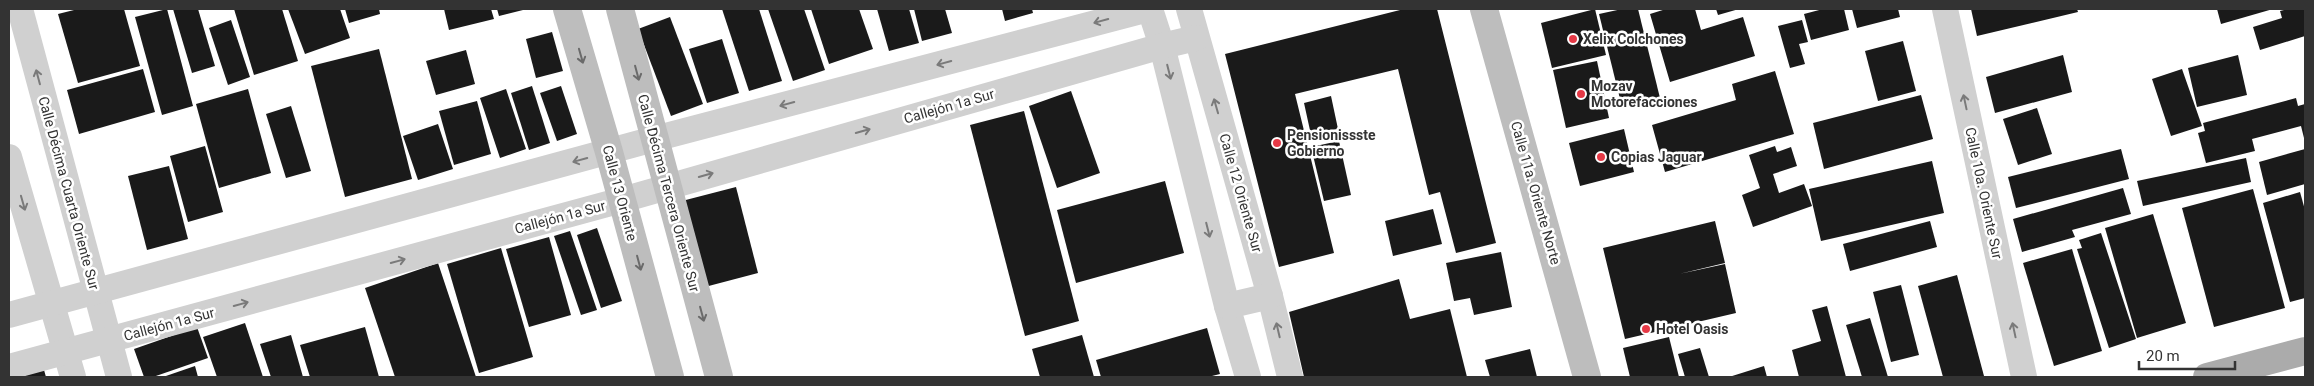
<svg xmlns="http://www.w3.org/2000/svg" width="2314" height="386" font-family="Roboto,sans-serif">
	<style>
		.building { fill: #1a1a1a }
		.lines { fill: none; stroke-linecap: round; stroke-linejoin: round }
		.street { stroke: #d0d0d0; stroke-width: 26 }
		.secondary { stroke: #bdbdbd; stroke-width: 28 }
		.primary { stroke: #ababab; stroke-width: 28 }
		.oneway { stroke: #7a7a7a }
		.oneway2 { stroke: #6a6a6a }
		.poi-dot { fill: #e63946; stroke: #fff; stroke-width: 2 }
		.labels { text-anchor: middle; stroke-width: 5; stroke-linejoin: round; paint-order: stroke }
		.poi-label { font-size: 14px; font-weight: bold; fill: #333; stroke: #fff; text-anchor: start }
		.street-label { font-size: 14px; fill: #333; stroke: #fff }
	</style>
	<rect width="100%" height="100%" fill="#fff"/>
	<g class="building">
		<path d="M78,9H124L140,66L78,83L58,14Z"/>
		<path d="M167,9L193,106L162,115L135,17Z"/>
		<path d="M173,9H198L215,66L192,73Z"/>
		<path d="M234,9H282L298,61L254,75Z"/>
		<path d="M288,9H340L350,38L305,54Z"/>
		<path d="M345,9H379L380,14L349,23Z"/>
		<path d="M444,9H491L494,19L449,30Z"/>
		<path d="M497,9H527L499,16Z"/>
		<path d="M722,9H759L782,81L749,91Z"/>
		<path d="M768,9H804L825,70L793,81Z"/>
		<path d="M811,9H859L873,49L829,64Z"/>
		<path d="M877,9H909L919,43L889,51Z"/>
		<path d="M914,9H945L952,33L922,41Z"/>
		<path d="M1002,9H1032L1033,13L1005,21Z"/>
		<path d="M1404,9H1437L1496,243L1456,253L1440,192L1429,195L1398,69L1295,94L1334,253L1279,267L1225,54Z"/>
		<path d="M1595,9L1606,55L1552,68L1541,23Z"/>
		<path d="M1622,9H1638L1660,98L1622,107L1599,14Z"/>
		<path d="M1666,9H1695L1701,30L1743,17L1755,56L1670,82L1650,14Z"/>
		<path d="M1716,9H1739L1718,15Z"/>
		<path d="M1823,9H1844L1849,30L1811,40L1804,14Z"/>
		<path d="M1852,9H1898L1900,17L1857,28Z"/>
		<path d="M1971,9H2077L2078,12L1977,36Z"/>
		<path d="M2217,9H2273L2221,24Z"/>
		<path d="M2288,9H2305V36L2260,50L2253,27L2282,18L2280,11Z"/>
		<path d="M670,17L703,104L671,116L638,29Z"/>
		<path d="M231,20L250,77L228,85L209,28Z"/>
		<path d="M1802,20L1808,42L1799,44L1805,64L1790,68L1778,26Z"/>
		<path d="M552,32L563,71L536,78L526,39Z"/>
		<path d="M722,39L739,93L707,103L689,49Z"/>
		<path d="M1903,41L1916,91L1878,101L1865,51Z"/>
		<path d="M379,49L412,179L345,197L311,66Z"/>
		<path d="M466,50L475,84L436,95L426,61Z"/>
		<path d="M2063,55L2072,92L1995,113L1986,77Z"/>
		<path d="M2238,55L2247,95L2197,107L2188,68Z"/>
		<path d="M1597,61L1609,118L1566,128L1553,70Z"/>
		<path d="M143,69L155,112L79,134L67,90Z"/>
		<path d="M2182,69L2202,126L2171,136L2152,79Z"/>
		<path d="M1775,71L1794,134L1665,172L1652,125L1736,100L1732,84Z"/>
		<path d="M532,86L550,143L529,150L511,93Z"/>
		<path d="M561,86L577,134L557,141L540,93Z"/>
		<path d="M248,89L271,173L219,188L196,104Z"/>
		<path d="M506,89L526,149L500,158L480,98Z"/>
		<path d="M1071,91L1100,173L1057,188L1029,106Z"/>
		<path d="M1921,95L1933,139L1824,169L1813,123Z"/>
		<path d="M1331,96L1338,129L1311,135L1304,103Z"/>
		<path d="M2296,98L2298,106L2305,104V142L2301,126L2252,139L2255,151L2206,163L2198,133L2205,131L2203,123Z"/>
		<path d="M477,101L491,154L454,165L439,111Z"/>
		<path d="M291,106L311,171L286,178L266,114Z"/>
		<path d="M2037,108L2052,154L2018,165L2003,119Z"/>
		<path d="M1024,111L1079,321L1025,336L970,125Z"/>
		<path d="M438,124L453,169L418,180L403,136Z"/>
		<path d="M1624,129L1634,172L1580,186L1569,143Z"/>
		<path d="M1339,141L1351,195L1324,201L1311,147Z"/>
		<path d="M205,146L223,212L188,222L170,156Z"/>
		<path d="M1775,146L1777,152L1791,147L1797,166L1773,174L1779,193L1804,184L1812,206L1753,227L1742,195L1760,188L1749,155Z"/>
		<path d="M2121,149L2129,179L2016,208L2008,177Z"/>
		<path d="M2305,149V184L2267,195L2259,162Z"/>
		<path d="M2246,158L2251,182L2143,206L2137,181Z"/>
		<path d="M1932,161L1944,213L1821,241L1809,189Z"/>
		<path d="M169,166L188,239L147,250L128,176Z"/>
		<path d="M1165,181L1184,253L1076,283L1057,210Z"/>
		<path d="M736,187L758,273L701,288L678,202Z"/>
		<path d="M2123,188L2131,214L2072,230L2075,237L2022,252L2013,219Z"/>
		<path d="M2253,189L2285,308L2214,327L2182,208Z"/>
		<path d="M2300,192L2305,210V298L2290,302L2263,203Z"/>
		<path d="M1433,209L1442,244L1393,256L1385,221Z"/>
		<path d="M2153,214L2186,323L2137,338L2105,228Z"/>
		<path d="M1715,221L1725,263L1679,274L1725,264L1736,313L1625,339L1603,248Z"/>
		<path d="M1930,221L1937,247L1850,271L1843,244Z"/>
		<path d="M597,228L622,301L601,308L577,235Z"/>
		<path d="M570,231L597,310L581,315L554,236Z"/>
		<path d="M2101,233L2136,339L2109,348L2077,249L2082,248L2079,240Z"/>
		<path d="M549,237L571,315L529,327L506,249Z"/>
		<path d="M501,248L533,357L479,373L447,264Z"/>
		<path d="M2072,249L2102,351L2054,366L2023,263Z"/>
		<path d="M1501,252L1512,307L1474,315L1470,298L1454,301L1446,263Z"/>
		<path d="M438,263L476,377H395L365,288Z"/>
		<path d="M1957,275L1984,376L1979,377H1943L1918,286Z"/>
		<path d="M1399,279L1410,319L1450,309L1467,377H1304L1289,312Z"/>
		<path d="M1901,285L1919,355L1891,362L1873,292Z"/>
		<path d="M1827,306L1846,377H1799L1792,350L1821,341L1812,310Z"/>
		<path d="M1870,318L1888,377H1862L1846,325Z"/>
		<path d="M245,323L263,377H217L203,337Z"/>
		<path d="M197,327L208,358L153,377H144L134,349Z"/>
		<path d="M365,327L379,377H310L300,345Z"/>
		<path d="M1207,328L1220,374L1208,377H1101L1096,360Z"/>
		<path d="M291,335L303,377H271L260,344Z"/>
		<path d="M1082,335L1094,377H1040L1032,349Z"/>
		<path d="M1669,337L1679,377H1630L1623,348Z"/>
		<path d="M1700,348L1709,377H1685L1678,354Z"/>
		<path d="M1530,349L1537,377H1490L1485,360Z"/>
		<path d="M195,366L198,377H163Z"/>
		<path d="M1764,366L1767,377H1729Z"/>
		<path d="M44,370L46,377H19Z"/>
	</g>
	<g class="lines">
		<g class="street">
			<path d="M20,9L119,377"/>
			<path d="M1150,9L1162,46L1227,306L1248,377"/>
			<path d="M1189,9L1270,296L1290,377"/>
			<path d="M1945,9L2024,377"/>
			<path d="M9,157L73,377"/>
			<path d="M1227,306L1270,296"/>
			<path d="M9,315L654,139L1149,9"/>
			<path d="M9,367L622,200L1162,46L1196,38"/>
		</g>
		<g class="secondary">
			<path d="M567,9L609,152L670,377"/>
			<path d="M620,9L719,377"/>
			<path d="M1484,9L1587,377"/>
		</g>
		<path class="primary" d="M2207,377L2305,351"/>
	</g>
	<defs><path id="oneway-shaft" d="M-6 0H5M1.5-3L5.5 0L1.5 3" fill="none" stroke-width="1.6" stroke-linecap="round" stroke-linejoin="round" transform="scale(1.25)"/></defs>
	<g class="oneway">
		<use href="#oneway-shaft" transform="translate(1101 21) rotate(165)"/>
		<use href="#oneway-shaft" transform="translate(944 63) rotate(165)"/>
		<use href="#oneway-shaft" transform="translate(1169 72) rotate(76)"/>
		<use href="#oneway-shaft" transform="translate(38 77) rotate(-105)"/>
		<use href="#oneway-shaft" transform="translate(1965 102) rotate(-102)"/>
		<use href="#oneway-shaft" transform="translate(787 104) rotate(165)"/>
		<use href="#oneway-shaft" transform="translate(1216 106) rotate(-106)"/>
		<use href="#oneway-shaft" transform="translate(863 131) rotate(-16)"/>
		<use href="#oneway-shaft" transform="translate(580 160) rotate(165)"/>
		<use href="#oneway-shaft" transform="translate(706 175) rotate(-16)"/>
		<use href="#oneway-shaft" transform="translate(23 203) rotate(74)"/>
		<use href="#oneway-shaft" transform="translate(1208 230) rotate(76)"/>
		<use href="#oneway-shaft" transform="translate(398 261) rotate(-15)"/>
		<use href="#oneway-shaft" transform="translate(241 304) rotate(-15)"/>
		<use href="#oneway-shaft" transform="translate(1278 330) rotate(-103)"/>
		<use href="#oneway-shaft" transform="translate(2014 330) rotate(-102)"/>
	</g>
	<g class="oneway2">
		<use href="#oneway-shaft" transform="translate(581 56) rotate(74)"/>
		<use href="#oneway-shaft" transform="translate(637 73) rotate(75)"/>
		<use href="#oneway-shaft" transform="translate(639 263) rotate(75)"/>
		<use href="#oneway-shaft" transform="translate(702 314) rotate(75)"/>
	</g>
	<g class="poi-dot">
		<circle cx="1573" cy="39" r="5"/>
		<circle cx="1581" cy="94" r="5"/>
		<circle cx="1277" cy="143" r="5"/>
		<circle cx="1601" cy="157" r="5"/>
		<circle cx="1646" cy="329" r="5"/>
	</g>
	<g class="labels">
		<g class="poi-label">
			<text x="1583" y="44">Xelix Colchones</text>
			<text x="1591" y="91">Mozav<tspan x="1591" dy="16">Motorefacciones</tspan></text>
			<text x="1287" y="140">Pensionissste<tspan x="1287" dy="16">Gobierno</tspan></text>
			<text x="1611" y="162">Copias Jaguar</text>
			<text x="1656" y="334">Hotel Oasis</text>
		</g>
		<g class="street-label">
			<text transform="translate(949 106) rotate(-16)" y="5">Callejón 1a Sur</text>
			<text transform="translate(69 193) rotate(75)" y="5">Calle Décima Cuarta Oriente Sur</text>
			<text transform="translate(620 193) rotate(75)" y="5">Calle 13 Oriente</text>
			<text transform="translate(669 193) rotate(75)" y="5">Calle Décima Tercera Oriente Sur</text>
			<text transform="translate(1241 193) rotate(74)" y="5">Calle 12 Oriente Sur</text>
			<text transform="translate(1536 193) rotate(74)" y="5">Calle 11a. Oriente Norte</text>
			<text transform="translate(1984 193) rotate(78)" y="5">Calle 10a. Oriente Sur</text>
			<text transform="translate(560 217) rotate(-15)" y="5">Callejón 1a Sur</text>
			<text transform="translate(169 324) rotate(-15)" y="5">Callejón 1a Sur</text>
		</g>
	</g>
	<rect width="2314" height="386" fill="none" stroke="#333333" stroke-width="20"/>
	<path d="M2139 361v8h96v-8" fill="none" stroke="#333333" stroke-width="2.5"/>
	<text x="2146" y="361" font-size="15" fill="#333333" stroke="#ffffff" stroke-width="4" paint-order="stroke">20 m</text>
</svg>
